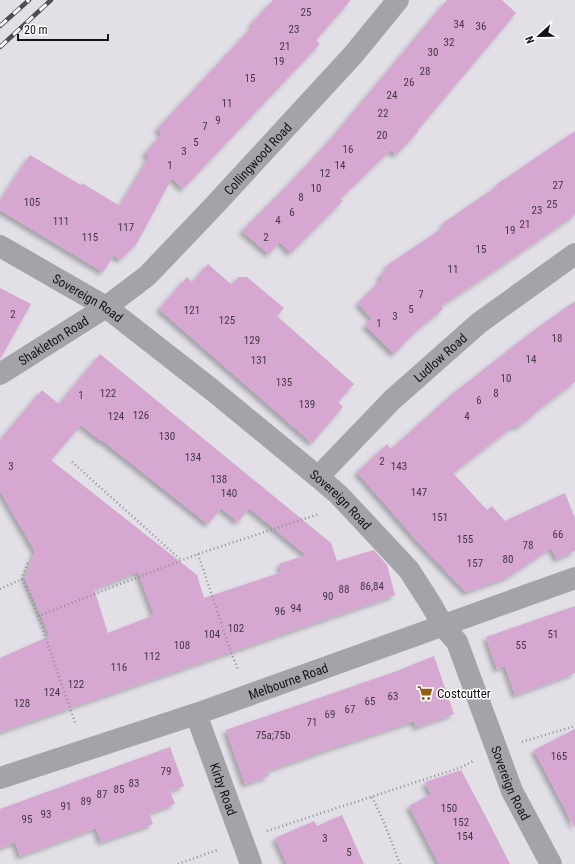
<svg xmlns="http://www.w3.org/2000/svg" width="575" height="864" font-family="'Roboto Condensed',sans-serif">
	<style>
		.building { fill: #d6a7d0; fill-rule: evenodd; filter: url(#shadow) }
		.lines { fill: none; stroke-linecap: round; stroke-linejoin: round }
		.path { stroke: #929096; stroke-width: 2.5; stroke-dasharray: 1 3; stroke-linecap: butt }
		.minor { stroke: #a4a4a8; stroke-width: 22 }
		.rail-casing { stroke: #504e52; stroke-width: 4.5 }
		.rail { stroke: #fff; stroke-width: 3; stroke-dasharray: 9; stroke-linecap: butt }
		.labels { text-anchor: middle; stroke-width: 3; stroke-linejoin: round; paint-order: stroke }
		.number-label { font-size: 11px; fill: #443844 }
		.street-label { font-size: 13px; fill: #141316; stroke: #fff }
		.poi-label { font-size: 13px; fill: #141316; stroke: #fff; text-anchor: start }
	</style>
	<defs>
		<filter id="shadow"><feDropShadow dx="-3.5" dy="3.5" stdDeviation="2" flood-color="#0004"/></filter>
	</defs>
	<rect width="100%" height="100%" fill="#e2dfe7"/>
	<g class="building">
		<path d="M273,0H351L316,40L320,44L183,189L172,178L137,243L120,260L114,255L103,272L0,210V201L30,155L81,185L82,183L120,206L149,157L145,153L162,134L157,129L253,26L251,24Z"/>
		<path d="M447,0H502L516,13L417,131L418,132L396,155L391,150L340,199L343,201L291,253L280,242L269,254L242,231L283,190L329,141Z"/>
		<path d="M575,131V215L488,275L441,306L443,309L415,332L394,354L365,325L372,319L358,303L382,279L379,276L387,269L386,266L444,227L442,224L497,186L496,185Z"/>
		<path d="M208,264L232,285L238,277H247L284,308L277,316L354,384L338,402L343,407L312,443L159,309L187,277L192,282Z"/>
		<path d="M0,288L31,304L0,359Z"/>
		<path d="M575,301V382L534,413L535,414L517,428L515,425L453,473L487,510L492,506L505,521L565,493L575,518V551L557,559L551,548L508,577L466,592L418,542L357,472L387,444L391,449L451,395L533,331Z"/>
		<path d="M100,354L331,543L337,561L374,550L387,565L395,595L0,732V658L50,636L25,578L35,551L0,491V440L42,390L59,404ZM81,425L101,441L102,440L208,524L221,508L238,522L249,508L306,555L279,564L282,572L204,598L197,575L51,460ZM138,572L154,615L108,633L94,589Z"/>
		<path d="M575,606V673L515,695L505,666L497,669L486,637Z"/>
		<path d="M434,656L454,714L416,727L414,721L329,749L267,771L269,776L245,784L226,730L397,671Z"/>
		<path d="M575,729V828L534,750Z"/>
		<path d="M170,747L184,786L170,791L175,804L149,813L153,824L101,842L96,828L20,856L15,842L0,848V809Z"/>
		<path d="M461,770L486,817L510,864H439L409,806L431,794L425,782Z"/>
		<path d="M342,815L364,864H287L275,838L314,821L317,826Z"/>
	</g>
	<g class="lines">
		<g class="path">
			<path d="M72,462L181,560"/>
			<path d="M198,554L231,652L238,670"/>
			<path d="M22,579L38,616L76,725"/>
			<path d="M0,589L22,579L28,562"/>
			<path d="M38,616L198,554L319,514"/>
			<path d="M522,742L575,726"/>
			<path d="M372,797L385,825L400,864"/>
			<path d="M267,831L462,767L473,761"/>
			<path d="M178,864L217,850"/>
		</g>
		<g class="minor">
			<path id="s1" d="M0,246L106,307L216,393L318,477L339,495L409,570L432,606L443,626L457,642L512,791L551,864"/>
			<path id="s2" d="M0,374L106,307L147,276L211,209L353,55L398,0"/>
			<path id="s3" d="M318,477L392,400L479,323L575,254"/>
			<path id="s4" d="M196,714L251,864"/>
			<path id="s5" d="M0,778L196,714L575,578"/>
		</g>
		<defs>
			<g id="rail">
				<path d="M0,26L29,0"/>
				<path d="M0,47L51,0"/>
			</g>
		</defs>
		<use href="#rail" class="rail-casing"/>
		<use href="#rail" class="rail"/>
	</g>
	<defs>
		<symbol id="supermarket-bare" viewBox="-9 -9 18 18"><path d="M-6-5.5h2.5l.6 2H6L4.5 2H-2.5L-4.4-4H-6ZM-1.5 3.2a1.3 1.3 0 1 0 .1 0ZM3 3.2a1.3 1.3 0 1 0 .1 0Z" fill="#915f0f" stroke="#fff" stroke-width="2.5" paint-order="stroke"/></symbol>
	</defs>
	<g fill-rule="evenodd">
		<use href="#supermarket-bare" x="414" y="682" width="22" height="22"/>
	</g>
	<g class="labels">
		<g class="number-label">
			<text x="306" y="16">25</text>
			<text x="459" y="28">34</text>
			<text x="481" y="30">36</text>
			<text x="294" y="33">23</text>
			<text x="449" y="46">32</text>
			<text x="285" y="50">21</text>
			<text x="433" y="56">30</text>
			<text x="279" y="65">19</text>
			<text x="425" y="75">28</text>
			<text x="250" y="82">15</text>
			<text x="409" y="86">26</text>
			<text x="392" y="99">24</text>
			<text x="227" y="107">11</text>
			<text x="383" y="117">22</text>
			<text x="218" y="124">9</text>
			<text x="205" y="130">7</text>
			<text x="382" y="139">20</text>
			<text x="196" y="146">5</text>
			<text x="348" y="153">16</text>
			<text x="184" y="155">3</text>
			<text x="170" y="169">1</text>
			<text x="340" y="169">14</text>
			<text x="325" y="177">12</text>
			<text x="558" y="189">27</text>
			<text x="316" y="192">10</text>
			<text x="301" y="201">8</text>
			<text x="32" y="206">105</text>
			<text x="552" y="208">25</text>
			<text x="537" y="214">23</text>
			<text x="292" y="216">6</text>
			<text x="278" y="224">4</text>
			<text x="61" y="225">111</text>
			<text x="525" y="228">21</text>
			<text x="126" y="231">117</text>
			<text x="510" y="234">19</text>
			<text x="90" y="241">115</text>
			<text x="266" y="241">2</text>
			<text x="481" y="253">15</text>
			<text x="453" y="273">11</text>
			<text x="421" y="298">7</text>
			<text x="411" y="313">5</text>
			<text x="192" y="314">121</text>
			<text x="13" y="318">2</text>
			<text x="395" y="320">3</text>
			<text x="227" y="324">125</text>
			<text x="379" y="327">1</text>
			<text x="557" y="342">18</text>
			<text x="252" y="344">129</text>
			<text x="531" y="363">14</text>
			<text x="259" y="364">131</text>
			<text x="506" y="382">10</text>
			<text x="284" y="386">135</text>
			<text x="108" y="397">122</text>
			<text x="496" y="397">8</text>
			<text x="81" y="399">1</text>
			<text x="479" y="404">6</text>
			<text x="307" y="408">139</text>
			<text x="141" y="419">126</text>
			<text x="116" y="420">124</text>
			<text x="467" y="420">4</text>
			<text x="167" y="440">130</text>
			<text x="193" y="461">134</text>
			<text x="382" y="465">2</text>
			<text x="11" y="470">3</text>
			<text x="399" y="470">143</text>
			<text x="219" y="483">138</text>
			<text x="419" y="496">147</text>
			<text x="229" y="497">140</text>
			<text x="440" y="521">151</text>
			<text x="558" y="538">66</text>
			<text x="465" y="543">155</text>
			<text x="528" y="549">78</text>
			<text x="508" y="563">80</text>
			<text x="475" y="567">157</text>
			<text x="372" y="590">86,84</text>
			<text x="344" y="593">88</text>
			<text x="328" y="600">90</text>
			<text x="296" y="612">94</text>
			<text x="280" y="615">96</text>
			<text x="236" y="632">102</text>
			<text x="212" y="638">104</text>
			<text x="553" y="638">51</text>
			<text x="182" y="649">108</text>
			<text x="521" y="649">55</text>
			<text x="152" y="660">112</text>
			<text x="119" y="671">116</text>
			<text x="76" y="688">122</text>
			<text x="52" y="696">124</text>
			<text x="393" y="700">63</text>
			<text x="370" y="705">65</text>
			<text x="22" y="707">128</text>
			<text x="350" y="713">67</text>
			<text x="330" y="718">69</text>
			<text x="312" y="726">71</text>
			<text x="273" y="739">75a;75b</text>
			<text x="559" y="760">165</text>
			<text x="166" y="775">79</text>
			<text x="134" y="787">83</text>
			<text x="119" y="793">85</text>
			<text x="102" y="798">87</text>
			<text x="86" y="805">89</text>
			<text x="66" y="810">91</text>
			<text x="449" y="812">150</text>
			<text x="46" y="818">93</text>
			<text x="27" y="823">95</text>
			<text x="461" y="826">152</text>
			<text x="465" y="840">154</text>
			<text x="325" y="842">3</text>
			<text x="349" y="856">5</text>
		</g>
		<g class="street-label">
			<text dy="5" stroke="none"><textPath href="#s2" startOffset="338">Collingwood Road</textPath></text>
			<text dy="5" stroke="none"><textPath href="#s1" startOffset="102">Sovereign Road</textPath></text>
			<text dy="5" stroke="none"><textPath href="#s2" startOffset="63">Shakleton Road</textPath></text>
			<text dy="5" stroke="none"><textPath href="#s3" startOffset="171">Ludlow Road</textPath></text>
			<text dy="5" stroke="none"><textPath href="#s1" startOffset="426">Sovereign Road</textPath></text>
			<text dy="5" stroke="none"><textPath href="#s5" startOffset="304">Melbourne Road</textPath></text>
			<text dy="5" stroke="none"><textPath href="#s1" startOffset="762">Sovereign Road</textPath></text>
			<text dy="5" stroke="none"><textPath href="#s4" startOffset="80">Kirby Road</textPath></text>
		</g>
		<g class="poi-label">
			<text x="437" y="698">Costcutter</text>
		</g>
	</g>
	<g transform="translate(539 36) rotate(248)" stroke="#ffffff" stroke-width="3" paint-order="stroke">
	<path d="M0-3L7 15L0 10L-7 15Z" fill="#141316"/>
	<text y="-6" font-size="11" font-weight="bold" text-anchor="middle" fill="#141316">N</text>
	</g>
	<path d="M18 34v6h90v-6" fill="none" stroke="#141316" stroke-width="2"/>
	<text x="24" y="34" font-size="12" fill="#141316" stroke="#ffffff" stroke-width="3" paint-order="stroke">20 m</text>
</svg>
